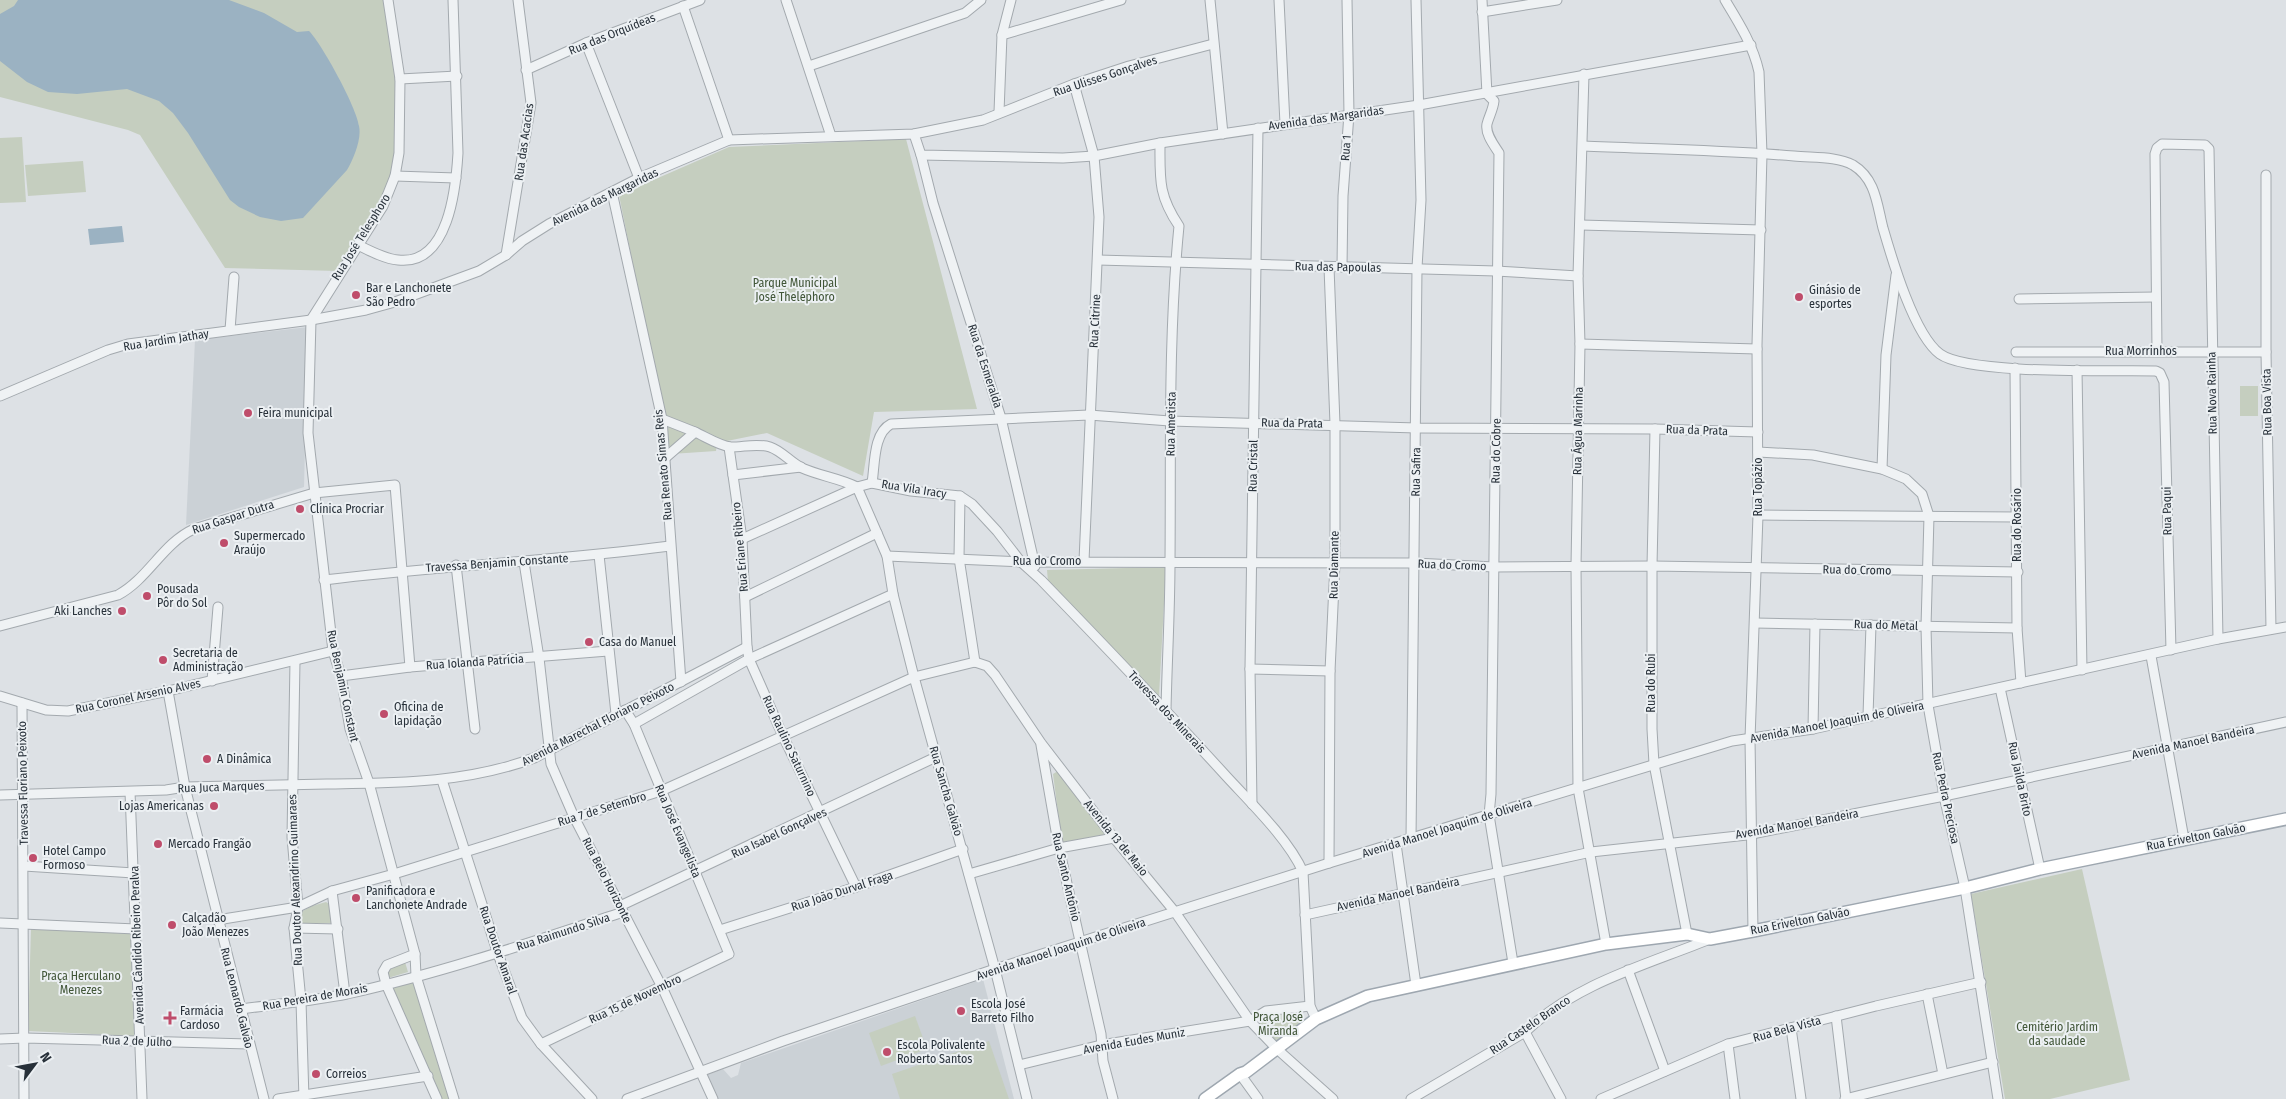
<svg xmlns="http://www.w3.org/2000/svg" width="2286" height="1099" font-family="'Fira Sans Condensed',sans-serif">
	<style>
		.built { fill: #cbd1d6 }
		.green { fill: #c5cebf }
		.water { fill: #9bb2c2 }
		.lines { fill: none; stroke-linecap: round; stroke-linejoin: round }
		.minor-casing { stroke: #a3a9ae; stroke-width: 11 }
		.major-casing { stroke: #9ea7b0; stroke-width: 14 }
		.minor { stroke: #eff2f4; stroke-width: 9 }
		.major { stroke: #fff; stroke-width: 11 }
		.poi-dot { fill: #bf4d6b; stroke: #ecf0f3; stroke-width: 2 }
		.labels { text-anchor: middle; stroke-width: 4; stroke-linejoin: round; paint-order: stroke }
		.street-label { font-size: 12px; fill: #28313a; stroke: #ecf0f3 }
		.park-label { font-size: 12px; fill: #405537; stroke: #ecf0f3 }
		.poi-label { font-size: 12px; fill: #28313a; stroke: #ecf0f3; text-anchor: start }
	</style>
	<rect width="100%" height="100%" fill="#dde1e5"/>
	<g class="built">
		<path d="M308,327L304,487L186,525L195,340Z"/>
		<path d="M983,979L1014,1099H716L706,1075L723,1069L731,1078L738,1075L741,1063Z"/>
	</g>
	<g class="green">
		<path d="M0,0H384L396,75V156L383,203L337,271L225,268L140,135L128,130L0,97Z"/>
		<path d="M22,137L26,202L0,203V138Z"/>
		<path d="M906,139L977,409L874,412L863,476L767,433L717,443L716,451L671,454L619,195L729,147Z"/>
		<path d="M83,161L86,192L28,196L25,165Z"/>
		<rect x="2240" y="386" width="18" height="30"/>
		<path d="M1166,567L1159,696L1048,582L1047,570Z"/>
		<path d="M1058,771L1107,834L1062,843L1053,774Z"/>
		<path d="M2082,869L2130,1080L2050,1099H2005L1971,894Z"/>
		<path d="M326,902L329,904L331,923H300L299,913L312,906Z"/>
		<path d="M31,928L131,934L135,1036L28,1031Z"/>
		<path d="M405,962L408,972L388,978L386,970Z"/>
		<path d="M414,981L450,1099H442L391,988Z"/>
		<path d="M1291,1012L1306,1021L1275,1042L1256,1020L1265,1014Z"/>
		<path d="M915,1016L927,1049L881,1066L869,1033Z"/>
		<path d="M989,1041L1009,1099H900L892,1074Z"/>
	</g>
	<g class="water">
		<path d="M18,0H229L264,13L297,32L309,31C322,44 357,108 359,126C362,139 353,160 347,170L303,218L281,221L260,217L239,207L230,200L188,133L173,113L159,101L127,89L77,94L48,92L27,82L0,61V14L14,6Z"/>
		<path d="M122,226L124,242L90,245L88,229Z"/>
	</g>
	<g class="lines">
		<defs>
			<g id="minor">
				<path d="M388,0L400,79L399,153L395,176L383,206L311,320L308,433L333,651L341,676L350,729L369,783L415,954L416,976L454,1099"/>
				<path d="M786,0L831,136"/>
				<path d="M1210,0L1223,134"/>
				<path d="M1279,0L1285,124"/>
				<path d="M1482,0L1487,94L1494,101C1493,110 1489,116 1487,124C1485,134 1494,145 1499,153L1491,794L1489,815L1513,963"/>
				<path d="M1725,0C1739,23 1753,45 1759,72L1762,154L1757,345L1758,515L1750,739L1753,931"/>
				<path d="M683,6L729,140"/>
				<path d="M1482,12L1557,0"/>
				<path d="M1002,35L1121,0"/>
				<path d="M586,43L639,178"/>
				<path d="M809,66L965,13L981,0"/>
				<path d="M526,70L586,43L700,0"/>
				<path d="M1584,74L1578,276L1580,344L1576,566L1578,788L1606,944"/>
				<path d="M400,79L457,76"/>
				<path d="M1074,84L1094,156L1099,217L1084,561"/>
				<path d="M999,112L1002,35L1011,0"/>
				<path d="M914,134L921,155L1063,158L1094,156L1160,143L1419,105L1751,45"/>
				<path d="M1160,143C1160,179 1158,195 1179,226C1168,338 1171,450 1170,562C1170,611 1167,661 1166,710"/>
				<path d="M1583,146C1653,149 1724,150 1794,156C1812,158 1837,156 1853,165C1876,179 1877,205 1883,228C1892,259 1914,335 1940,354C1969,375 2114,370 2156,371L2160,373L2164,382L2171,650"/>
				<path d="M921,155L933,203L1001,418L1035,566"/>
				<path d="M2266,175V352L2271,629"/>
				<path d="M395,176L456,178"/>
				<path d="M612,192L662,419L681,682"/>
				<path d="M1581,225L1761,230"/>
				<path d="M358,245C370,251 385,259 398,260C449,266 456,187 458,153L453,0"/>
				<path d="M506,255L531,103L518,0"/>
				<path d="M1098,260L1496,271L1578,276"/>
				<path d="M1342,267L1343,196L1349,114L1347,0"/>
				<path d="M2019,299L2156,297"/>
				<path d="M230,330L234,277"/>
				<path d="M1580,344L1757,349"/>
				<path d="M2157,351L2155,154L2157,148L2162,144L2205,145L2209,149L2218,639"/>
				<path d="M2016,352H2266"/>
				<path d="M2015,368L2017,628L2021,683"/>
				<path d="M2077,370L2082,670"/>
				<path d="M0,396L108,350L128,344L311,320L366,310L395,302L479,271L506,255L522,241L549,224L639,178L729,140L914,134L983,120L1074,84L1129,66L1213,44"/>
				<path d="M662,419L695,432"/>
				<path d="M1655,429L1652,566V729L1654,764L1687,934"/>
				<path d="M729,447L742,539L747,647L749,659L783,736L856,887"/>
				<path d="M1758,452L1813,455L1882,469L1906,479L1922,494L1929,516L1926,627L1928,705L1944,796L1965,888L1998,1099"/>
				<path d="M665,458L695,432C706,437 720,446 731,447C744,447 757,443 770,447C782,451 790,462 802,468C820,476 839,478 857,487L872,483L911,491L960,496L972,504L997,531L1021,562L1041,580C1104,645 1166,710 1227,777C1251,803 1289,840 1303,872L1310,1006L1316,1019"/>
				<path d="M1882,469L1886,355L1896,275"/>
				<path d="M733,475L801,467"/>
				<path d="M872,483C875,465 873,433 891,424L1089,415L1170,421L1417,428L1655,429L1758,432"/>
				<path d="M960,496L959,558L975,662"/>
				<path d="M1758,515L2017,517"/>
				<path d="M742,539L857,487L887,556L893,594L914,677L995,969L1027,1099"/>
				<path d="M599,555L616,714"/>
				<path d="M887,556L1021,562L1415,563L1494,567L1652,566L2018,572"/>
				<path d="M524,562L539,658L551,764L574,817L662,987L713,1099"/>
				<path d="M456,565L475,729"/>
				<path d="M324,580C439,566 555,561 670,546"/>
				<path d="M745,597L877,533"/>
				<path d="M1755,623L2017,628"/>
				<path d="M0,626L118,595C148,579 163,543 194,529L314,493L395,485L410,667"/>
				<path d="M2151,656L2184,839"/>
				<path d="M295,661L292,837L298,907L294,928L301,1001L304,1099"/>
				<path d="M975,662L987,666L995,675L1041,743L1114,838L1175,912L1250,1021L1277,1049L1333,1099"/>
				<path d="M1250,669L1330,671"/>
				<path d="M341,676L410,667L608,651"/>
				<path d="M212,681L218,607"/>
				<path d="M2000,688L2040,869"/>
				<path d="M168,691L185,787L264,1099"/>
				<path d="M0,696L46,710L68,711L168,691L333,651"/>
				<path d="M22,703L24,1099"/>
				<path d="M1868,716L1871,625"/>
				<path d="M634,724L749,659L893,594"/>
				<path d="M1813,729L1815,624"/>
				<path d="M1041,745L1059,848L1101,1034L1103,1061L1113,1099"/>
				<path d="M442,780L498,954L522,1018L541,1044L592,1099"/>
				<path d="M130,792L142,1099"/>
				<path d="M0,795L166,790L185,787C232,786 280,785 327,784C398,783 467,783 534,758L747,647"/>
				<path d="M1252,804L1250,669L1258,128"/>
				<path d="M1411,839L1417,268L1421,200L1416,0"/>
				<path d="M1396,844L1416,985"/>
				<path d="M1329,863L1330,671L1335,563V424L1329,267"/>
				<path d="M24,866L134,873"/>
				<path d="M969,874L1059,848L1114,838"/>
				<path d="M332,891L345,994"/>
				<path d="M620,906L936,757"/>
				<path d="M1305,915L1591,852L1747,835L1944,796L2286,722"/>
				<path d="M217,920L298,907L332,891L394,874L661,791L914,677L975,662"/>
				<path d="M0,923L136,929"/>
				<path d="M294,928L338,929"/>
				<path d="M720,930L856,887L963,849"/>
				<path d="M415,954L387,965L383,972L386,984L437,1099"/>
				<path d="M1628,970L1665,1071"/>
				<path d="M1927,994L1943,1074"/>
				<path d="M242,1009C276,1004 312,1001 347,994C441,973 532,942 623,912"/>
				<path d="M1836,1016L1846,1099"/>
				<path d="M1791,1028L1801,1099"/>
				<path d="M1525,1032L1561,1099"/>
				<path d="M0,1039L25,1038L249,1044"/>
				<path d="M541,1044L729,954L634,724L625,710"/>
				<path d="M1728,1044L1735,1099"/>
				<path d="M1019,1065L1101,1045L1250,1021L1266,1011L1310,1006"/>
				<path d="M1240,1074L1258,1099"/>
				<path d="M278,1099L428,1076"/>
				<path d="M627,1099L783,1041L995,969L1329,863L1732,741L1813,729L2218,639L2286,627"/>
				<path d="M1411,1099L1525,1032C1576,983 1646,965 1710,939"/>
				<path d="M1601,1099L1728,1044L1876,1006L1981,982"/>
				<path d="M1845,1099L1993,1062"/>
			</g>
			<path id="major" d="M1205,1099L1240,1074L1246,1072L1316,1019L1368,996L1606,944L1687,934L1710,939L1753,931L1965,888L2040,869L2286,819"/>
		</defs>
		<use href="#minor" class="minor-casing"/>
		<use href="#major" class="major-casing"/>
		<use href="#minor" class="minor"/>
		<use href="#major" class="major"/>
	</g>
	<g class="poi-dot">
		<circle cx="356" cy="295" r="5"/>
		<circle cx="1799" cy="297" r="5"/>
		<circle cx="248" cy="413" r="5"/>
		<circle cx="300" cy="509" r="5"/>
		<circle cx="224" cy="543" r="5"/>
		<circle cx="147" cy="596" r="5"/>
		<circle cx="122" cy="611" r="5"/>
		<circle cx="589" cy="642" r="5"/>
		<circle cx="163" cy="660" r="5"/>
		<circle cx="384" cy="714" r="5"/>
		<circle cx="207" cy="759" r="5"/>
		<circle cx="214" cy="806" r="5"/>
		<circle cx="158" cy="844" r="5"/>
		<circle cx="33" cy="858" r="5"/>
		<circle cx="356" cy="898" r="5"/>
		<circle cx="172" cy="925" r="5"/>
		<circle cx="961" cy="1011" r="5"/>
		<path d="M167.5 1010.5h5v5h5v5h-5v5h-5v-5h-5v-5h5z"/>
		<circle cx="887" cy="1052" r="5"/>
		<circle cx="316" cy="1074" r="5"/>
	</g>
	<g class="labels">
		<g class="street-label">
			<text transform="translate(612 34) rotate(-22)" y="4">Rua das Orquídeas</text>
			<text transform="translate(1105 76) rotate(-18)" y="4">Rua Ulisses Gonçalves</text>
			<text transform="translate(1326 118) rotate(-8)" y="4">Avenida das Margaridas</text>
			<text transform="translate(524 142) rotate(-82)" y="4">Rua das Acacias</text>
			<text transform="translate(1346 148) rotate(-86)" y="4">Rua 1</text>
			<text transform="translate(605 197) rotate(-26)" y="4">Avenida das Margaridas</text>
			<text transform="translate(361 237) rotate(-58)" y="4">Rua José Telesphoro</text>
			<text transform="translate(1338 267) rotate(1)" y="4">Rua das Papoulas</text>
			<text transform="translate(1095 321) rotate(-87)" y="4">Rua Citrine</text>
			<text transform="translate(166 340) rotate(-9)" y="4">Rua Jardim Jathay</text>
			<text x="2141" y="355">Rua Morrinhos</text>
			<text transform="translate(985 366) rotate(72)" y="4">Rua da Esmeralda</text>
			<text transform="translate(2212 393) rotate(-91)" y="4">Rua Nova Rainha</text>
			<text transform="translate(2267 402) rotate(-91)" y="4">Rua Boa Vista</text>
			<text transform="translate(1292 423) rotate(1)" y="4">Rua da Prata</text>
			<text transform="translate(1171 424) rotate(-89)" y="4">Rua Ametista</text>
			<text transform="translate(1697 430) rotate(2)" y="4">Rua da Prata</text>
			<text transform="translate(1578 431) rotate(-89)" y="4">Rua Água Marinha</text>
			<text transform="translate(1496 451) rotate(-89)" y="4">Rua do Cobre</text>
			<text transform="translate(663 465) rotate(-95)" y="4">Rua Renato Simas Reis</text>
			<text transform="translate(1253 466) rotate(-89)" y="4">Rua Cristal</text>
			<text transform="translate(1416 472) rotate(-89)" y="4">Rua Safira</text>
			<text transform="translate(1758 487) rotate(-90)" y="4">Rua Topázio</text>
			<text transform="translate(914 489) rotate(9)" y="4">Rua Vila Iracy</text>
			<text transform="translate(2167 511) rotate(-91)" y="4">Rua Paqui</text>
			<text transform="translate(233 517) rotate(-18)" y="4">Rua Gaspar Dutra</text>
			<text transform="translate(2017 525) rotate(-90)" y="4">Rua do Rosário</text>
			<text transform="translate(740 547) rotate(-95)" y="4">Rua Eriane Ribeiro</text>
			<text x="1047" y="565">Rua do Cromo</text>
			<text transform="translate(497 563) rotate(-4)" y="4">Travessa Benjamin Constante</text>
			<text transform="translate(1334 565) rotate(-89)" y="4">Rua Diamante</text>
			<text transform="translate(1452 565) rotate(2)" y="4">Rua do Cromo</text>
			<text transform="translate(1857 570) rotate(1)" y="4">Rua do Cromo</text>
			<text transform="translate(1886 625) rotate(2)" y="4">Rua do Metal</text>
			<text transform="translate(475 662) rotate(-4)" y="4">Rua Iolanda Patrícia</text>
			<text transform="translate(1651 683) rotate(-90)" y="4">Rua do Rubi</text>
			<text transform="translate(343 686) rotate(78)" y="4">Rua Benjamin Constant</text>
			<text transform="translate(138 696) rotate(-12)" y="4">Rua Coronel Arsenio Alves</text>
			<text transform="translate(1167 712) rotate(47)" y="4">Travessa dos Minerais</text>
			<text transform="translate(1837 722) rotate(-11)" y="4">Avenida Manoel Joaquim de Oliveira</text>
			<text transform="translate(598 724) rotate(-27)" y="4">Avenida Marechal Floriano Peixoto</text>
			<text transform="translate(2193 742) rotate(-12)" y="4">Avenida Manoel Bandeira</text>
			<text transform="translate(789 746) rotate(65)" y="4">Rua Raulino Saturnino</text>
			<text transform="translate(2020 779) rotate(78)" y="4">Rua Jailda Brito</text>
			<text transform="translate(23 783) rotate(-91)" y="4">Travessa Floriano Peixoto</text>
			<text transform="translate(221 787) rotate(-2)" y="4">Rua Juca Marques</text>
			<text transform="translate(946 791) rotate(74)" y="4">Rua Sancha Galvão</text>
			<text transform="translate(1946 798) rotate(78)" y="4">Rua Pedra Preciosa</text>
			<text transform="translate(602 809) rotate(-17)" y="4">Rua 7 de Setembro</text>
			<text transform="translate(1797 824) rotate(-10)" y="4">Avenida Manoel Bandeira</text>
			<text transform="translate(1447 828) rotate(-17)" y="4">Avenida Manoel Joaquim de Oliveira</text>
			<text transform="translate(678 831) rotate(67)" y="4">Rua José Evangelista</text>
			<text transform="translate(779 833) rotate(-25)" y="4">Rua Isabel Gonçalves</text>
			<text transform="translate(2196 837) rotate(-11)" y="4">Rua Erivelton Galvão</text>
			<text transform="translate(1116 838) rotate(51)" y="4">Avenida 13 de Maio</text>
			<text transform="translate(1066 877) rotate(77)" y="4">Rua Santo Antônio</text>
			<text transform="translate(295 880) rotate(-92)" y="4">Rua Doutor Alexandrino Guimaraes</text>
			<text transform="translate(607 880) rotate(63)" y="4">Rua Belo Horizonte</text>
			<text transform="translate(842 891) rotate(-18)" y="4">Rua João Durval Fraga</text>
			<text transform="translate(1398 894) rotate(-12)" y="4">Avenida Manoel Bandeira</text>
			<text transform="translate(1800 921) rotate(-11)" y="4">Rua Erivelton Galvão</text>
			<text transform="translate(563 932) rotate(-18)" y="4">Rua Raimundo Silva</text>
			<text transform="translate(137 945) rotate(-92)" y="4">Avenida Cândido Ribeiro Peralva</text>
			<text transform="translate(1061 949) rotate(-18)" y="4">Avenida Manoel Joaquim de Oliveira</text>
			<text transform="translate(498 950) rotate(71)" y="4">Rua Doutor Amaral</text>
			<text transform="translate(315 997) rotate(-10)" y="4">Rua Pereira de Morais</text>
			<text transform="translate(237 998) rotate(76)" y="4">Rua Leonardo Galvão</text>
			<text transform="translate(635 999) rotate(-25)" y="4">Rua 15 de Novembro</text>
			<text transform="translate(1530 1025) rotate(-34)" y="4">Rua Castelo Branco</text>
			<text transform="translate(1787 1029) rotate(-15)" y="4">Rua Bela Vista</text>
			<text transform="translate(137 1041) rotate(2)" y="4">Rua 2 de Julho</text>
			<text transform="translate(1134 1041) rotate(-10)" y="4">Avenida Eudes Muniz</text>
		</g>
		<g class="park-label">
			<text x="795" y="287">Parque Municipal<tspan x="795" dy="14">José Theléphoro</tspan></text>
			<text x="81" y="980">Praça Herculano<tspan x="81" dy="14">Menezes</tspan></text>
			<text x="1278" y="1021">Praça José<tspan x="1278" dy="14">Miranda</tspan></text>
			<text x="2057" y="1031">Cemitério Jardim<tspan x="2057" dy="14">da saudade</tspan></text>
		</g>
		<g class="poi-label">
			<text x="366" y="292">Bar e Lanchonete<tspan x="366" dy="14">São Pedro</tspan></text>
			<text x="1809" y="294">Ginásio de<tspan x="1809" dy="14">esportes</tspan></text>
			<text x="258" y="417">Feira municipal</text>
			<text x="310" y="513">Clínica Procriar</text>
			<text x="234" y="540">Supermercado<tspan x="234" dy="14">Araújo</tspan></text>
			<text x="157" y="593">Pousada<tspan x="157" dy="14">Pôr do Sol</tspan></text>
			<text x="112" y="615" text-anchor="end">Aki Lanches</text>
			<text x="599" y="646">Casa do Manuel</text>
			<text x="173" y="657">Secretaria de<tspan x="173" dy="14">Administração</tspan></text>
			<text x="394" y="711">Oficina de<tspan x="394" dy="14">lapidação</tspan></text>
			<text x="217" y="763">A Dinâmica</text>
			<text x="204" y="810" text-anchor="end">Lojas Americanas</text>
			<text x="168" y="848">Mercado Frangão</text>
			<text x="43" y="855">Hotel Campo<tspan x="43" dy="14">Formoso</tspan></text>
			<text x="366" y="895">Panificadora e<tspan x="366" dy="14">Lanchonete Andrade</tspan></text>
			<text x="182" y="922">Calçadão<tspan x="182" dy="14">João Menezes</tspan></text>
			<text x="971" y="1008">Escola José<tspan x="971" dy="14">Barreto Filho</tspan></text>
			<text x="180" y="1015">Farmácia<tspan x="180" dy="14">Cardoso</tspan></text>
			<text x="897" y="1049">Escola Polivalente<tspan x="897" dy="14">Roberto Santos</tspan></text>
			<text x="326" y="1078">Correios</text>
		</g>
	</g>
	<g transform="translate(35 1064) rotate(58)" stroke="#ecf0f3" stroke-width="4" paint-order="stroke">
	<path d="M0-4L9 19L0 12L-9 19Z" fill="#28313a"/>
	<text y="-8" font-size="14" font-weight="bold" text-anchor="middle" fill="#28313a">N</text>
	</g>
</svg>
